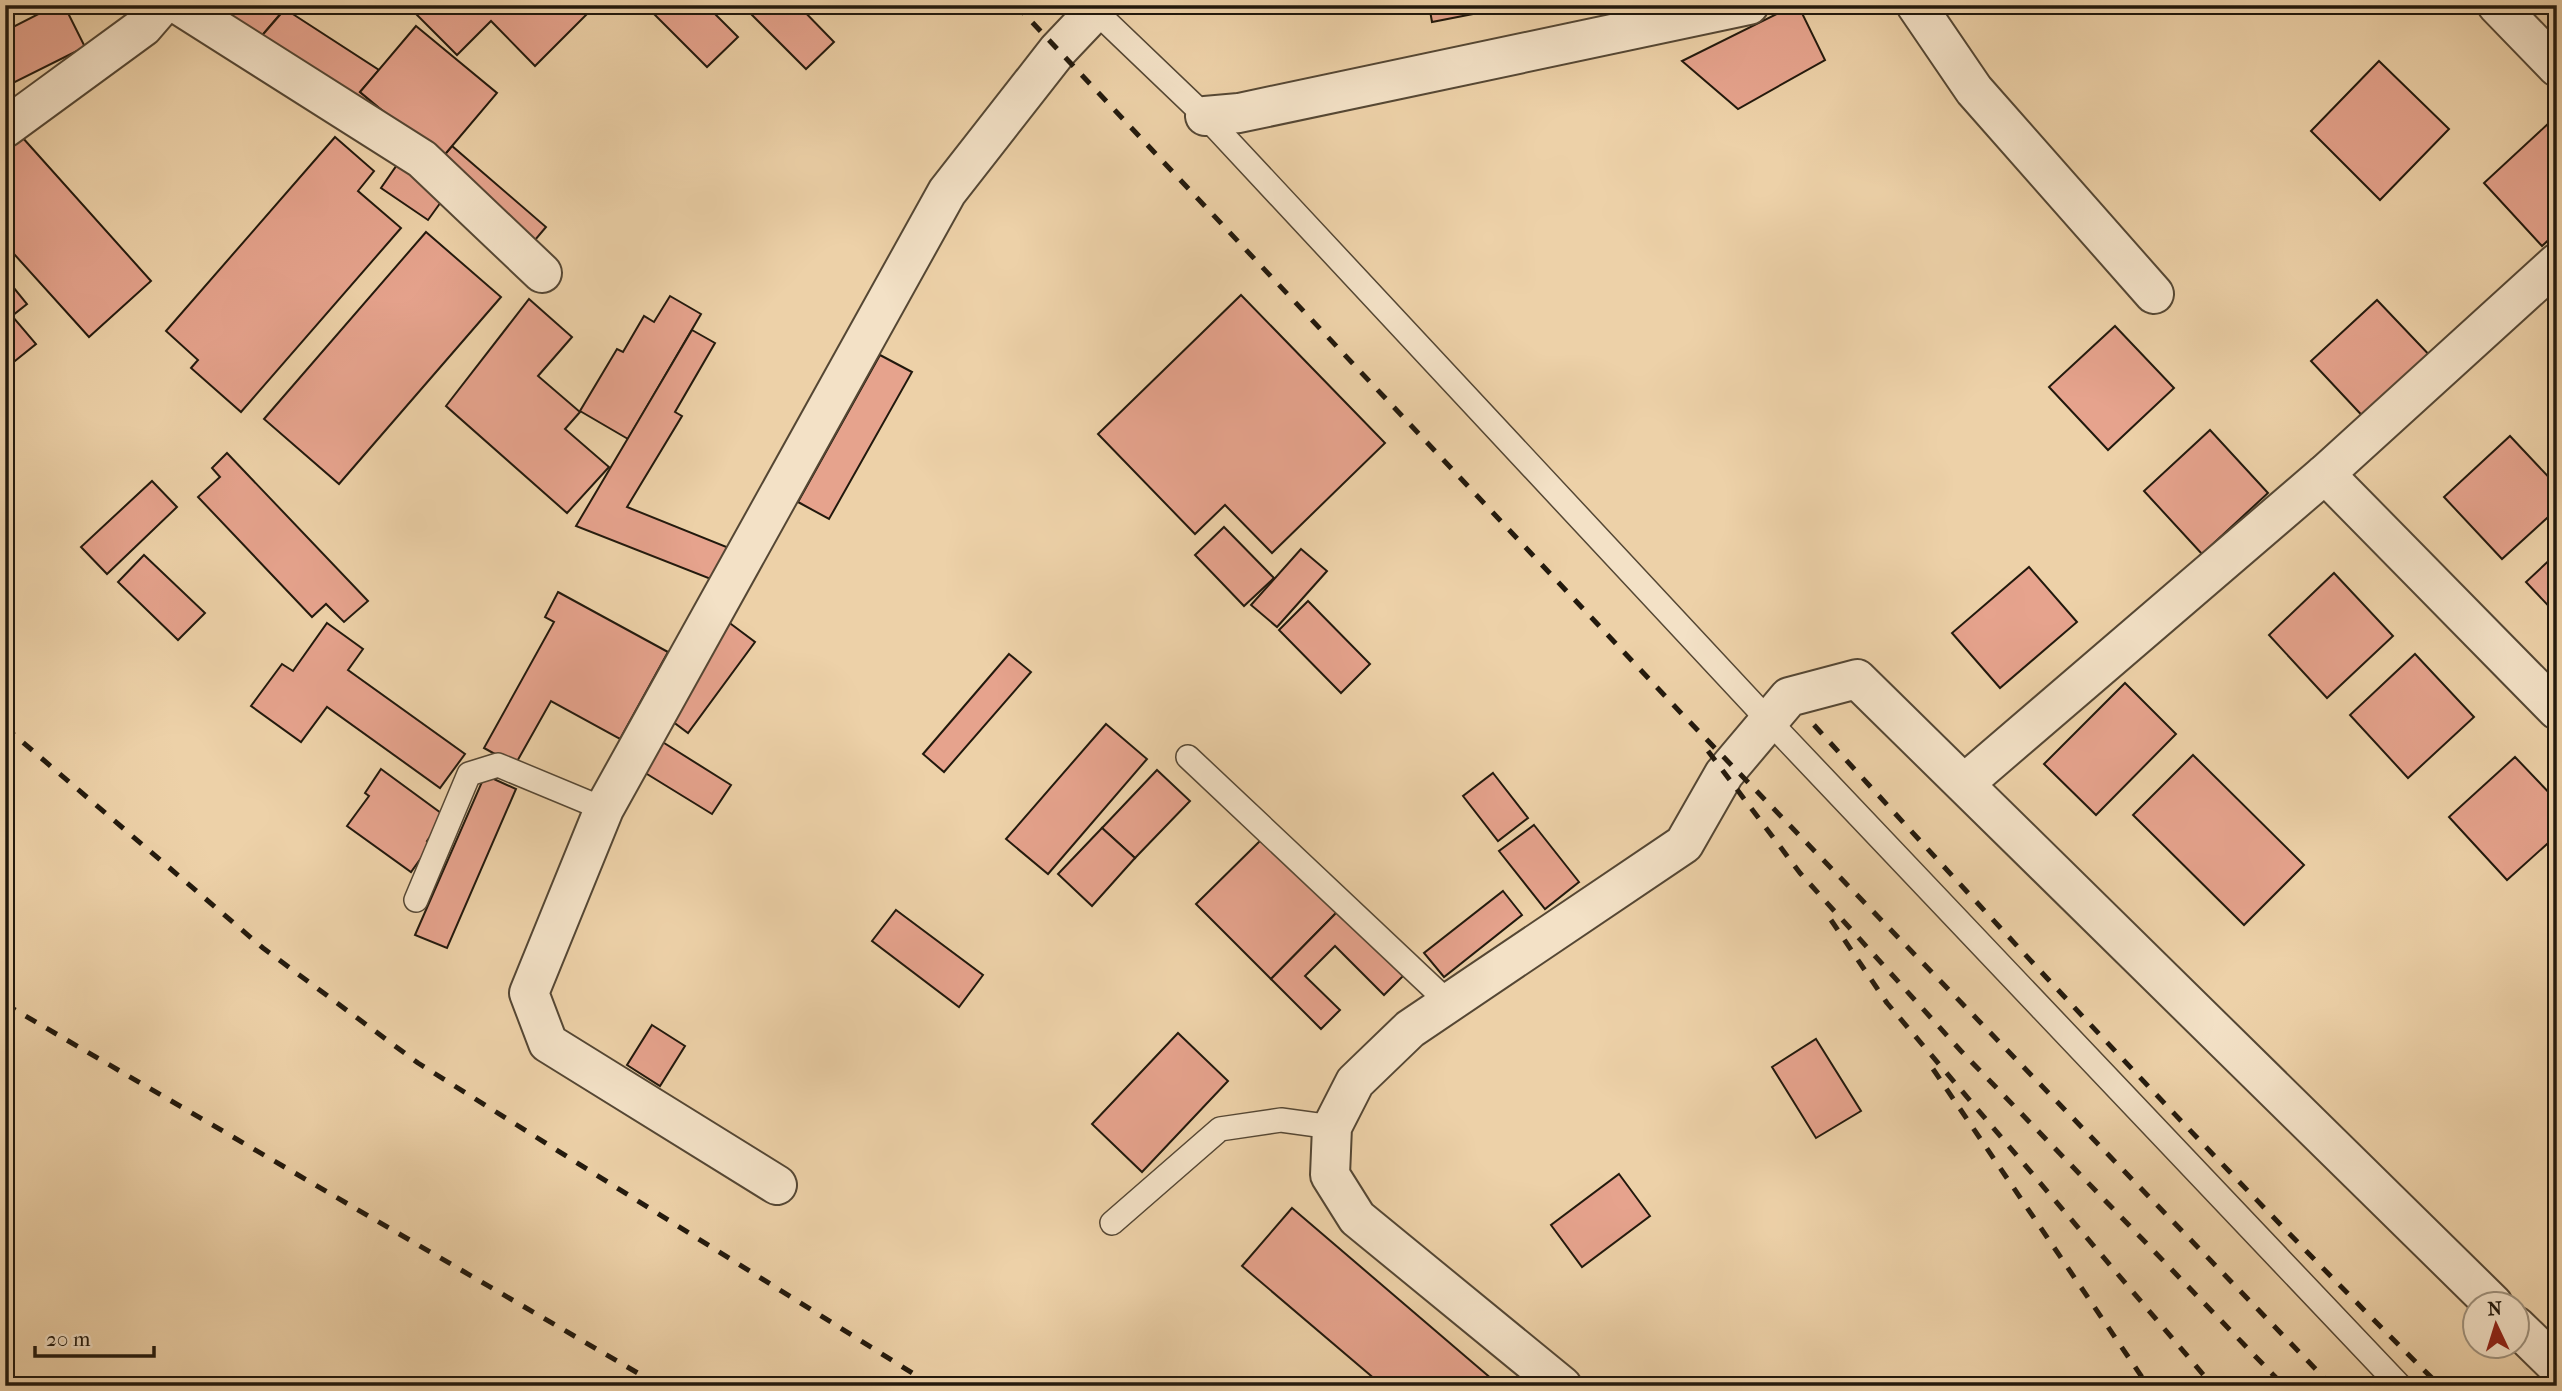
<svg xmlns="http://www.w3.org/2000/svg" width="2562" height="1391" font-family="'IM FELL French Canon',serif">
	<style>
		.building { fill: #e6a38d; stroke: #22190d; stroke-width: 2 }
		.lines { fill: none; stroke-linecap: round; stroke-linejoin: round }
		.service-casing { stroke: #554734; stroke-width: 26 }
		.minor-casing { stroke: #554734; stroke-width: 42 }
		.service { stroke: #f3e1c6; stroke-width: 23 }
		.minor { stroke: #f3e1c6; stroke-width: 38 }
		.rail { stroke: #22190d; stroke-width: 5; stroke-dasharray: 12 12; stroke-linecap: butt }
	</style>
	<rect width="100%" height="100%" fill="#edd1a8"/>
	<filter id="stains"><feTurbulence type="fractalNoise" baseFrequency=".00286" numOctaves="4"/><feColorMatrix values="0 0 0 0 .2 0 0 0 0 .09 0 0 0 0 .02 0 0 0 .5 -.17"/></filter>
	<radialGradient id="worn" r=".72"><stop offset=".6" stop-color="#630" stop-opacity="0"/><stop offset="1" stop-color="#630" stop-opacity=".3"/></radialGradient>
	<g class="building">
		<path d="M56,5H64L85,47L5,87V31Z"/>
		<path d="M218,5H288L259,39Z"/>
		<path d="M420,5H596L535,66L491,21L457,55L414,12Z"/>
		<path d="M645,5H706L738,37L707,67Z"/>
		<path d="M742,5H798L834,42L806,69Z"/>
		<path d="M1429,5H1519L1432,22Z"/>
		<path d="M1795,5H1798L1825,60L1738,109L1682,61Z"/>
		<path d="M285,9L379,70L360,92L441,159L452,146L546,227L530,246L259,39Z"/>
		<path d="M416,26L497,93L441,159L360,92Z"/>
		<path d="M2379,61L2449,129L2380,200L2311,131Z"/>
		<path d="M2550,122L2557,130V232L2542,246L2484,183Z"/>
		<path d="M22,137L151,281L89,337L5,244V153Z"/>
		<path d="M335,137L374,171L358,191L401,228L241,412L191,368L198,360L166,331Z"/>
		<path d="M399,162L446,195L428,220L381,188Z"/>
		<path d="M426,232L501,297L339,484L264,419Z"/>
		<path d="M5,277L27,304L12,316L36,344L5,369Z"/>
		<path d="M1241,295L1385,443L1272,553L1225,505L1195,534L1098,434Z"/>
		<path d="M670,296L701,314L628,439L580,411L617,349L623,352L644,316L654,322Z"/>
		<path d="M529,299L572,337L538,376L580,412L565,429L609,467L567,513L446,406Z"/>
		<path d="M2377,300L2436,362L2370,424L2311,361Z"/>
		<path d="M2115,326L2174,388L2108,450L2049,387Z"/>
		<path d="M692,330L715,343L675,412L682,416L627,507L734,550L721,583L576,526Z"/>
		<path d="M880,355L912,372L829,519L798,502Z"/>
		<path d="M2210,430L2268,493L2202,554L2144,491Z"/>
		<path d="M2510,436L2557,486V509L2502,559L2444,497Z"/>
		<path d="M227,453L368,601L344,622L326,604L312,617L198,497L220,477L212,468Z"/>
		<path d="M152,481L177,507L107,574L81,547Z"/>
		<path d="M1224,527L1274,578L1244,606L1195,555Z"/>
		<path d="M1301,549L1327,571L1277,627L1251,605Z"/>
		<path d="M2557,553V615L2526,582Z"/>
		<path d="M144,555L205,613L178,640L118,582Z"/>
		<path d="M2029,567L2077,622L2000,688L1952,633Z"/>
		<path d="M2334,573L2393,636L2327,698L2269,635Z"/>
		<path d="M558,592L668,652L620,739L551,701L515,765L484,748L554,622L545,617Z"/>
		<path d="M1308,601L1370,664L1341,693L1279,630Z"/>
		<path d="M727,621L755,642L688,733L660,712Z"/>
		<path d="M327,623L363,649L348,670L465,754L440,788L327,707L301,742L251,706L282,664L293,671Z"/>
		<path d="M1009,654L1031,672L944,772L923,754Z"/>
		<path d="M2415,654L2474,717L2408,778L2350,715Z"/>
		<path d="M2125,683L2176,734L2096,815L2044,764Z"/>
		<path d="M1106,724L1147,759L1048,874L1006,839Z"/>
		<path d="M653,736L731,785L712,814L634,766Z"/>
		<path d="M2193,755L2304,865L2244,925L2133,815Z"/>
		<path d="M2515,757L2557,801V835L2507,880L2449,817Z"/>
		<path d="M381,769L445,816L427,841L431,844L411,872L347,826L369,796L365,793Z"/>
		<path d="M1157,770L1190,801L1135,858L1102,828Z"/>
		<path d="M1493,773L1528,818L1498,841L1463,796Z"/>
		<path d="M485,775L516,789L447,948L415,935Z"/>
		<path d="M1534,825L1579,882L1545,909L1499,851Z"/>
		<path d="M1102,828L1135,858L1092,906L1058,874Z"/>
		<path d="M1264,837L1338,911L1271,979L1196,904Z"/>
		<path d="M1503,891L1522,915L1444,977L1424,953Z"/>
		<path d="M896,910L983,975L959,1007L872,941Z"/>
		<path d="M1338,911L1403,976L1384,995L1335,946L1305,976L1340,1010L1321,1029L1271,979Z"/>
		<path d="M652,1025L685,1046L660,1086L627,1065Z"/>
		<path d="M1178,1033L1228,1081L1142,1172L1092,1124Z"/>
		<path d="M1816,1039L1861,1111L1816,1138L1772,1067Z"/>
		<path d="M1619,1174L1650,1216L1582,1267L1551,1225Z"/>
		<path d="M1292,1208L1500,1386H1383L1242,1266Z"/>
	</g>
	<g class="lines">
		<defs>
			<g id="service">
				<path d="M1089,5L1205,116L1769,721L2400,1386"/>
				<path d="M1188,757L1449,1003"/>
				<path d="M416,900L469,774L498,765L604,809"/>
				<path d="M1112,1223L1220,1129L1281,1120L1332,1127"/>
			</g>
			<g id="minor">
				<path d="M179,5L422,159L542,273"/>
				<path d="M1916,5L1974,90L2154,294"/>
				<path d="M2497,5L2557,67"/>
				<path d="M1205,116L1239,113L1749,5"/>
				<path d="M5,128L143,27L162,5"/>
				<path d="M2325,474L2557,710"/>
				<path d="M1965,783L2325,474L2557,263"/>
				<path d="M777,1185L548,1043L529,993L604,809L947,192L1058,50L1095,11"/>
				<path d="M2516,1326L2557,1366"/>
				<path d="M1562,1386L1357,1218L1330,1175L1332,1127L1355,1082L1410,1029L1684,844L1724,774L1789,697L1857,679L2493,1304"/>
			</g>
		</defs>
		<use href="#service" class="service-casing"/>
		<use href="#minor" class="minor-casing"/>
		<use href="#service" class="service"/>
		<use href="#minor" class="minor"/>
		<g class="rail">
			<path d="M1016,5L1682,714L2332,1386"/>
			<path d="M1814,725C2019,949 2224,1172 2440,1386"/>
			<path d="M5,727L263,948L418,1063L933,1386"/>
			<path d="M1708,751L1800,873L1961,1051L2284,1386"/>
			<path d="M1831,920L1887,1003L2213,1386"/>
			<path d="M5,1004L660,1386"/>
			<path d="M1933,1069L2148,1386"/>
		</g>
	</g>
	<rect width="2562" height="1391" fill="none" stroke="#edd1a8" stroke-width="28"/>
	<rect x="7" y="7" width="2548" height="1377" fill="none" stroke="#22190d" stroke-width="3.5"/>
	<rect x="14" y="14" width="2534" height="1363" fill="none" stroke="#22190d" stroke-width="2"/>
	<g transform="translate(2496 1325) rotate(356)"><circle r="33" fill="#f3e1c6" stroke="#9f917c" stroke-width="2"/>
	<path d="M0-5L12 26L0 18L-12 26Z" fill="#8f2418"/>
	<text y="-10" font-size="19" font-weight="bold" text-anchor="middle" fill="#22190d">N</text>
	</g>
	<path d="M35 1346v10h119v-10" fill="none" stroke="#22190d" stroke-width="3.5"/>
	<text x="46" y="1346" font-size="21" fill="#22190d" stroke="#f3e1c6" stroke-width="5" paint-order="stroke">20 m</text>
	<rect width="100%" height="100%" filter="url(#stains)"/>
	<rect width="100%" height="100%" fill="url(#worn)"/>
</svg>
